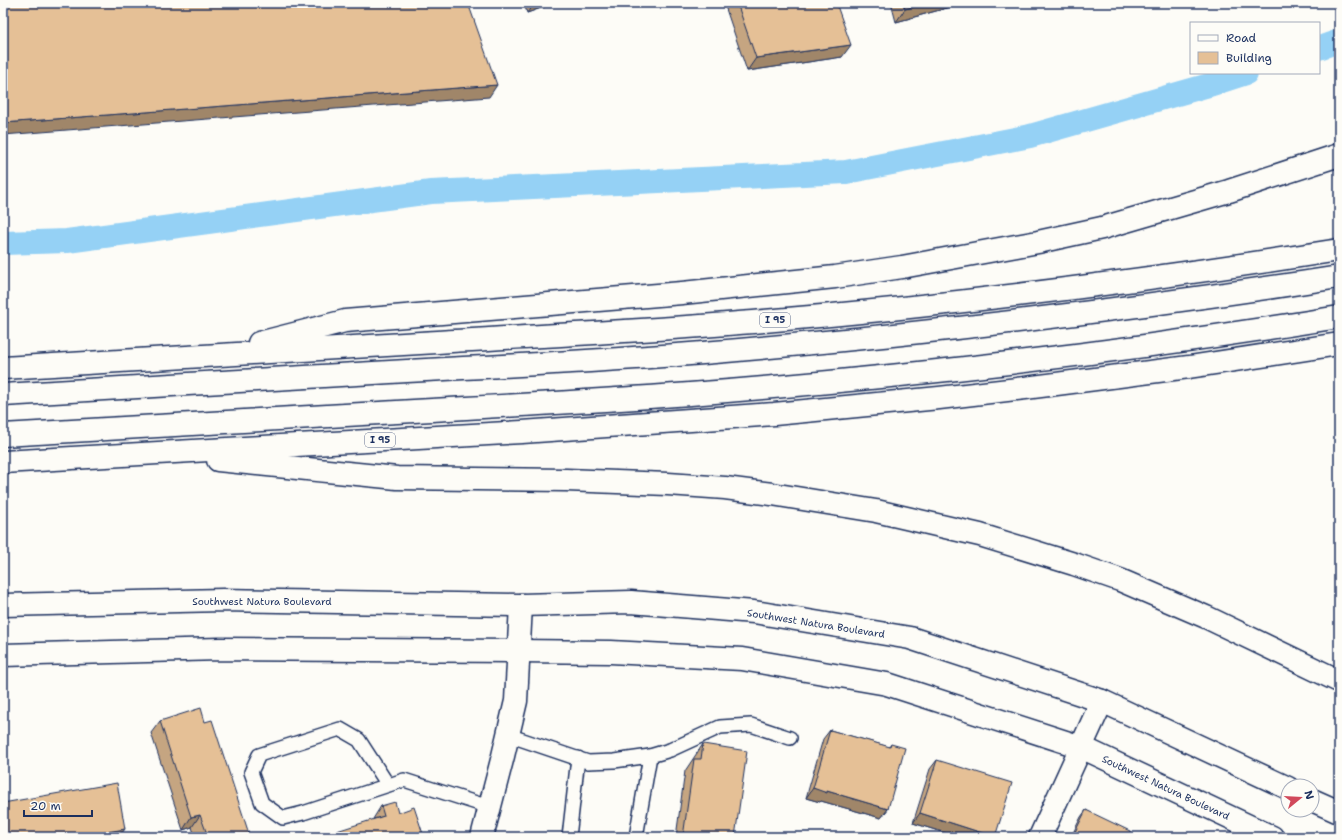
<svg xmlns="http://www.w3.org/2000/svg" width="1342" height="840" font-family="'Shantell Sans',sans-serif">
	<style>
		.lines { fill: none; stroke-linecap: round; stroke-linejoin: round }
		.canal { stroke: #95d1f5; stroke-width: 24 }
		.lane-casing { stroke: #1b2f5e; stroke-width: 16 }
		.street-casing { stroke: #1b2f5e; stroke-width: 25 }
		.secondary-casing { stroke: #1b2f5e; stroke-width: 25 }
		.highway-casing { stroke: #1b2f5e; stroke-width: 25 }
		.lane { stroke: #fdfcf7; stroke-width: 13 }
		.street { stroke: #fdfcf7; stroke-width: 22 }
		.secondary { stroke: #fdfcf7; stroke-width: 22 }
		.highway { stroke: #fdfcf7; stroke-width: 22 }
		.wall { fill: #c5a581; stroke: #1b2f5e }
		.shaded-wall { fill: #a08669; stroke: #1b2f5e }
		.building { fill: #e5c096; stroke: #1b2f5e }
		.labels { text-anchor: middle; stroke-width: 3.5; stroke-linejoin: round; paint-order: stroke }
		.shield { fill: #fdfcf7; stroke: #5f6c8c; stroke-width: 1 }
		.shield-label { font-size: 9px; font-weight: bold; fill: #1b2f5e }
		.street-label { font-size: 10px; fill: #1b2f5e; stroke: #fdfcf7 }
	</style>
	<rect width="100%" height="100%" fill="#fdfcf7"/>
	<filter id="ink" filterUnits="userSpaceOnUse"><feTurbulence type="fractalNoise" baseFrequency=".025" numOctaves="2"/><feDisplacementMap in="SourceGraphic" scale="8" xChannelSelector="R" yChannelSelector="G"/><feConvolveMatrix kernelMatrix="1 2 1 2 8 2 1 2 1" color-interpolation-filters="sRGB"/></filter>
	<g filter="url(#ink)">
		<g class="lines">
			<g class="canal">
				<path d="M1319,48L1339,41"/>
				<path d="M3,243L67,241L431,192L846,172L1030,136L1209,85L1246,73"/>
			</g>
			<defs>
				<g id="lane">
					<path d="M508,735L588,762L614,761L650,756L670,750L720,727L751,725L790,738"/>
					<path d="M388,785L359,740L340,729L259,755L251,772L262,803L283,818L303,813L404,780L489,807"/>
					<path d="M569,837L578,758"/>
					<path d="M636,837L650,756"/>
				</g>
				<g id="street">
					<path d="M482,837L503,756L516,701L521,605"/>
					<path d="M1040,837L1102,701"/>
				</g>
				<g id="secondary">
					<path d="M3,605L223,600L521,605L631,602L754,612L910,638L1102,701L1288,788"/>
					<path d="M3,655L220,649L518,651L611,652L742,659L887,684L1081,747L1272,837"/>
					<path d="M1312,800L1339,812"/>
				</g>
				<g id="highway">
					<path d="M259,343L345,321L682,293L835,277L902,267L1038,242L1102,228L1229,191L1339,155"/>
					<path d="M3,368C142,360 281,351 420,343C535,336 649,331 764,321C956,305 1148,280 1339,250"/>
					<path d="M3,395C138,387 272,379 407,371C506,366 604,361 703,353C916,335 1128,310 1339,277"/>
					<path d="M3,435C140,427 277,419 414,411C506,406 598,401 690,394C907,377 1124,352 1339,317"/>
					<path d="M218,460L397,478L566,480L668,484L725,488L772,494L876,511L980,535L1074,564L1120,580L1206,617L1339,681"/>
					<path d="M3,462L522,432L774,414L939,398L1025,388L1189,367L1339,344"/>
				</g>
			</defs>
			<use href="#lane" class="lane-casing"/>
			<use href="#street" class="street-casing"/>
			<use href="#secondary" class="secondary-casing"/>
			<use href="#highway" class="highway-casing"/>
			<use href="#lane" class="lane"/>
			<use href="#street" class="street"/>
			<use href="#secondary" class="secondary"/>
			<use href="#highway" class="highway"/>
		</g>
		<g class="wall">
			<path d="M524,3H555L527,13Z"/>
			<path d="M724,3H836L842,57L747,71Z"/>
			<path d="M891,3H965L896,22Z"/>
			<path d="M160,721L205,722L250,837H195L192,827L183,830L151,733Z"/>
			<path d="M830,730L889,747L891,744L888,809L881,818L821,801L820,802L806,798L823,739Z"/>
			<path d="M703,744L735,837H676L685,771Z"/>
			<path d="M937,760L958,837L913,823L930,769Z"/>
			<path d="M381,806L398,813L373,819Z"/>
			<path d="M1086,810L1130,837H1071L1081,817Z"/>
		</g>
		<g class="shaded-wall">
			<path d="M534,3H555L527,13Z"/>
			<path d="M928,3H965L896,22L905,9Z"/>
			<path d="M851,45L842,57L747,71L756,58Z"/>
			<path d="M497,85L489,97L3,135V123Z"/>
			<path d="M813,788L827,791L888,809L881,818L821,801L820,802L806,798Z"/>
			<path d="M920,813L995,837H958L913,823Z"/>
			<path d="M200,815L192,827L183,830L191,817Z"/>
			<path d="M125,829L119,837H77Z"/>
		</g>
		<g class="building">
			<path d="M3,3H468L497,85L3,123Z"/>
			<path d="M737,3H836L851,45L756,58Z"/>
			<path d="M903,3H928L905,9Z"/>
			<path d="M201,708L205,722L212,720L250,837H200L207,834L200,815L191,817L160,721Z"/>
			<path d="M830,730L890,747L891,744L905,748L888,809L827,791V793L813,788Z"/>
			<path d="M703,744L747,751L735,837H683L694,759H701Z"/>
			<path d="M937,760L1012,783L995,837L920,813Z"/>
			<path d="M117,783L125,829L77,837H3V803Z"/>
			<path d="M395,802L398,813L414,807L424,837H318L384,816L381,806Z"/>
			<path d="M1086,810L1132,832L1130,837H1081L1074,834Z"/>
		</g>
	</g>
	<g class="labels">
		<g class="shield">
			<rect x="760" y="313" width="30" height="14" rx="3"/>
			<rect x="365" y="433" width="30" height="14" rx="3"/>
		</g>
		<g class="shield-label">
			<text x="775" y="323">I 95</text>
			<text x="380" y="443">I 95</text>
		</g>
		<g class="street-label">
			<text x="262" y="605">Southwest Natura Boulevard</text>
			<text transform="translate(816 623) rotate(9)" y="4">Southwest Natura Boulevard</text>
			<text transform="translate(1166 787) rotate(25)" y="4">Southwest Natura Boulevard</text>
		</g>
	</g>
	<rect width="1342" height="840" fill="none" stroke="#fdfcf7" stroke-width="16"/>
	<rect x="8" y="8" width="1326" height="824" fill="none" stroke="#1b2f5e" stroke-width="1.5" filter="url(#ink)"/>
	<rect x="1190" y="22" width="130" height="52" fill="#fdfcf7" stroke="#a3aaba"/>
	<rect x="1198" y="35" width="20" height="6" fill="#fdfcf7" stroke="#a3aaba"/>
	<text x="1226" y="42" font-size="12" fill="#1b2f5e">Road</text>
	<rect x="1198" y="52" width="20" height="12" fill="#e5c096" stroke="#a3aaba"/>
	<text x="1226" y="62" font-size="12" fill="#1b2f5e">Building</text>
	<g transform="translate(1300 798) rotate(72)"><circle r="19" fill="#fdfcf7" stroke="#a3aaba"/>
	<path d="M0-3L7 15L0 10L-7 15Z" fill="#d1495b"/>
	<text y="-6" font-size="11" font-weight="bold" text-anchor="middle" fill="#1b2f5e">N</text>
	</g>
	<path d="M24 810v6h68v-6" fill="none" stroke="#1b2f5e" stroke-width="2"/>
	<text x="30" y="810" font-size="12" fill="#1b2f5e" stroke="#fdfcf7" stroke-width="3" paint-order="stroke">20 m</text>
</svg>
